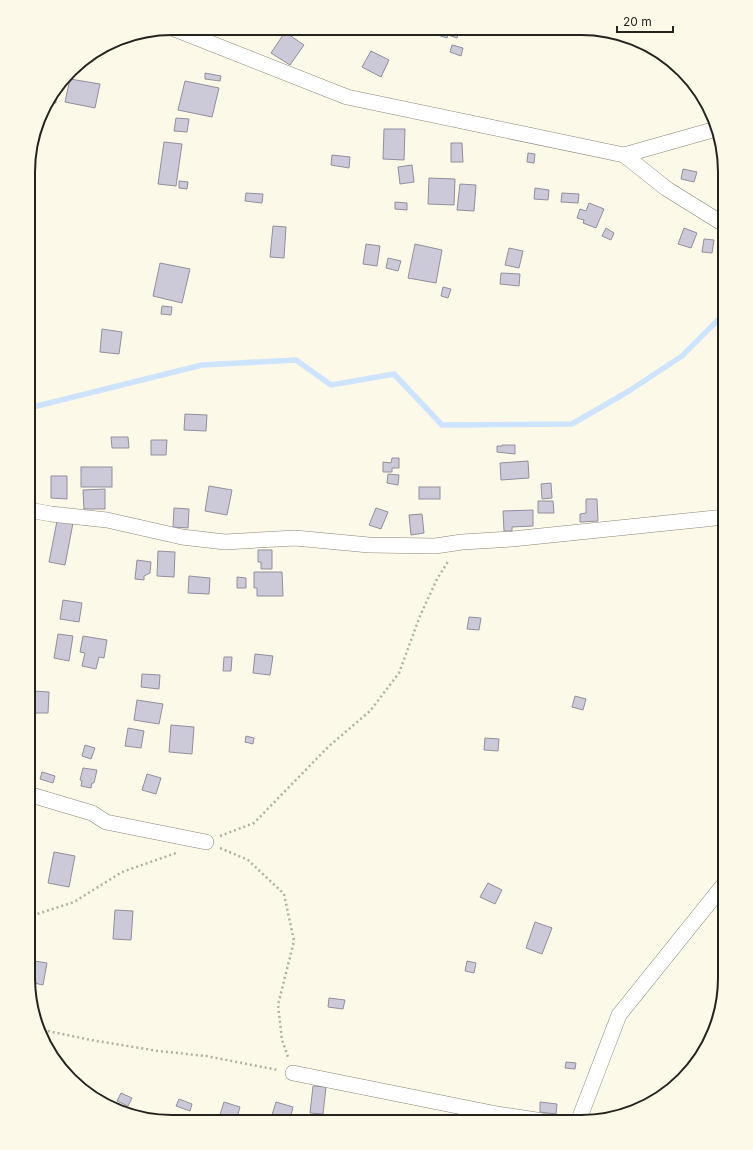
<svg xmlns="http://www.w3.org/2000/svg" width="753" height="1150" font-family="Inter,sans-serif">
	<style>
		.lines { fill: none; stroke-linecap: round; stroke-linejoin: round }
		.stream { stroke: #cde3fe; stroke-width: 5.5 }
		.building { fill: #cccad9; stroke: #928f9d }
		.street-casing { stroke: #898577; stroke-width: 16 }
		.path { stroke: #b2aea2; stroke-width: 2.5; stroke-dasharray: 2 3; stroke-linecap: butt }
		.street { stroke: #fff; stroke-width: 15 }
		.rim { fill: none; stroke: #25231e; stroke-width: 2 }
	</style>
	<rect width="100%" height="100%" fill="#fdf9e9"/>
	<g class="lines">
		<path class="stream" d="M29,408L202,365L296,360L331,385L394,374L442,425L572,424L629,391L682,356L725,313"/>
	</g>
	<g class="building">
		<path d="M429,29H460L457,38L448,35L447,38L428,32Z"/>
		<path d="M285,32L304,45L290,65L271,53Z"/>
		<path d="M452,45L463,48L461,56L450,52Z"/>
		<path d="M371,51L389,60L381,77L362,67Z"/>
		<path d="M205,73L221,76L220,81L205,79Z"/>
		<path d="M70,79L100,84L95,108L65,102Z"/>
		<path d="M185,81L219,88L212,117L178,110Z"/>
		<path d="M52,95H56V103H46Z"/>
		<path d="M176,118L189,119L187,132L174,131Z"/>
		<path d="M384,129H405L404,160L383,159Z"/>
		<path d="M164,142L182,144L176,186L158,184Z"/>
		<path d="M451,143H462L463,162H451Z"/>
		<path d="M528,153L535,154L534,163L527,162Z"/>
		<path d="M332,155L350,157L349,168L331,165Z"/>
		<path d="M412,165L414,182L400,184L398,167Z"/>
		<path d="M683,169L697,172L694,182L681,179Z"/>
		<path d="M429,178L455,179L454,205L428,204Z"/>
		<path d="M179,181L188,182L187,189L179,188Z"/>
		<path d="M460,184L476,185L474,211L457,210Z"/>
		<path d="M535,188L549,190L548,200L534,199Z"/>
		<path d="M246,193L263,194L262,203L245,201Z"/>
		<path d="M562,193L579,194L578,203L561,202Z"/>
		<path d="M395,202L407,203V210L395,209Z"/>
		<path d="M589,203L604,209L596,228L583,223L584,220L577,218L580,209L586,211Z"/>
		<path d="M273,226L286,227L284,258L270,257Z"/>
		<path d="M606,228L614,233L611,240L602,236Z"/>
		<path d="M684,228L697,233L691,248L678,244Z"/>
		<path d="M704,239L714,240L712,253L702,252Z"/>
		<path d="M366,244L380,246L377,266L363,264Z"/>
		<path d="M415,244L442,250L436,283L408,278Z"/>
		<path d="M509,248L523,251L519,268L505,265Z"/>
		<path d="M725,256V269L719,260Z"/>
		<path d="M388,258L401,261L398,271L386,268Z"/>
		<path d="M160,263L190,269L182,303L153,296Z"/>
		<path d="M501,273L520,274L519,286L500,284Z"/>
		<path d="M443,287L451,289L448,298L441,296Z"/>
		<path d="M162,306L172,307L171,315L161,314Z"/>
		<path d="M102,329L122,332L119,354L100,352Z"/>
		<path d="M185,414L207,415L206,431L184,430Z"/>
		<path d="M723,433H725V447L721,446Z"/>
		<path d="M111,437H128L129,448H112Z"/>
		<path d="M151,440H167L166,455H151Z"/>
		<path d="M502,445H515V454L497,452V446H502Z"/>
		<path d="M392,458H399V468H392V472H383V462L391,463Z"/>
		<path d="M528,461L529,478L501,480L500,463Z"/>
		<rect x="81" y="467" width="31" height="20"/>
		<path d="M388,474L399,475L398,485L387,483Z"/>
		<path d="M51,476H67V499L51,498Z"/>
		<path d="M551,483L552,498L542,499L541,484Z"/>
		<path d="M209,486L232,490L227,515L205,511Z"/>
		<rect x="419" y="487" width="21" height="12"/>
		<path d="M105,489V509H84L83,490Z"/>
		<path d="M586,499H597L598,521L580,522V514L586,513Z"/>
		<path d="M538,501H553L554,513H538Z"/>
		<path d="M174,508L189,509L188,528L173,527Z"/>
		<path d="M376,508L388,512L381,529L369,525Z"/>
		<path d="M533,510V526L512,527V531H504L503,511Z"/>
		<path d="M422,514L424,533L411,535L409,515Z"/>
		<path d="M57,521L73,523L65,565L49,562Z"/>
		<path d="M258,550H272V569H261V562H258Z"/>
		<path d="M158,551L175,552L174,577L157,576Z"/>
		<path d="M137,560L151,562L150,573L144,576V580L135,579Z"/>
		<path d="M254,572H282L283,596H257V588H254Z"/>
		<path d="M189,576L210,578L209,594L188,593Z"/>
		<path d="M237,577L246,578V588H237Z"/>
		<path d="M63,600L82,603L79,622L60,619Z"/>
		<path d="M469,617L481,618L479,630L467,629Z"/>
		<path d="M58,634L73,636L69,661L54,658Z"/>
		<path d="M83,636L107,640L104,658L99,657L96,669L82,666L85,653L80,652Z"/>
		<path d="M255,654L273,656L270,675L253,673Z"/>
		<path d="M224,657H232L231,671H223Z"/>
		<path d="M142,674L160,675L159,689L141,687Z"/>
		<path d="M34,691L49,692L48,713H33Z"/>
		<path d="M575,696L586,699L583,710L572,707Z"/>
		<path d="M137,700L163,704L159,724L134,720Z"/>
		<path d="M171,725L194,727L192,754L169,752Z"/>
		<path d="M128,728L144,731L141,748L125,746Z"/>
		<path d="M246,736L254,738L253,744L245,742Z"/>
		<path d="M485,738L499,739L498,751L484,750Z"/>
		<path d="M85,745L95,748L91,759L82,756Z"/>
		<path d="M83,768L97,770L94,783H92L91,788L81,786L82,781L80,780Z"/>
		<path d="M42,772L55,776L53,783L40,779Z"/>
		<path d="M147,774L161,778L156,794L142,790Z"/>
		<path d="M54,852L75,856L69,887L48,883Z"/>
		<path d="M488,883L502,890L495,904L480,897Z"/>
		<path d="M115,910L133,911L131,940L113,939Z"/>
		<path d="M535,922L552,928L542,954L526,948Z"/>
		<path d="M28,960L47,963L43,985L29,982Z"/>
		<path d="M467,961L476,963L474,973L465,971Z"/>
		<path d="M329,998L345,1000L343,1009L328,1007Z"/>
		<path d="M566,1062L576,1063L575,1069L565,1068Z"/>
		<path d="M313,1086L326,1087L323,1114L310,1113Z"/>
		<path d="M121,1093L132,1098L128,1106L117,1101Z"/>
		<path d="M179,1099L192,1104L190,1111L176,1106Z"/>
		<path d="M224,1102L240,1107L236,1121H218Z"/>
		<path d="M276,1102L293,1107L290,1120L272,1115Z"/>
		<path d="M540,1102L557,1104L556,1114L540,1112Z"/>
	</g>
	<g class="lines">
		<defs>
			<g id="street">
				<path d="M172,28L347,97L624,155L667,189L725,225"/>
				<path d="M624,155L716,129"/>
				<path d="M29,510L51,514L107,520L182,537L225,542L295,538L369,545L435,546L462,542L512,539L725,517"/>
				<path d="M28,794L92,813L106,822L206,842"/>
				<path d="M293,1073L497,1114L549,1122"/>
				<path d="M578,1122L619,1015L725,883"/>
			</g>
		</defs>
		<use href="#street" class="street-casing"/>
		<g class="path">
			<path d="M220,836L254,823L328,747L370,711L399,673L420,616L437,579L449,560"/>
			<path d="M220,848L248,860L284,894L294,941L278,1005L282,1040L288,1057"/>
			<path d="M28,917L74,902L122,872L176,853"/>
			<path d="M38,1029L91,1040L158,1051L206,1056L278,1070"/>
		</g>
		<use href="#street" class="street"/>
	</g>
	<path d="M0 0H753V1150H0ZM172 35H581A137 137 0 0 1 718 172V978A137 137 0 0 1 581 1115H172A137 137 0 0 1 35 978V172A137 137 0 0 1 172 35Z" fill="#fdf9e9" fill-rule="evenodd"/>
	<path class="rim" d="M172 35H581A137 137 0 0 1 718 172V978A137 137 0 0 1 581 1115H172A137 137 0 0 1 35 978V172A137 137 0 0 1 172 35Z"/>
	<path d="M617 26v6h56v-6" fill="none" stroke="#25231e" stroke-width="2"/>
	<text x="623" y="26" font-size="12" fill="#25231e" stroke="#fdf9e9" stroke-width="3" paint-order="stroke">20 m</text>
</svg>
